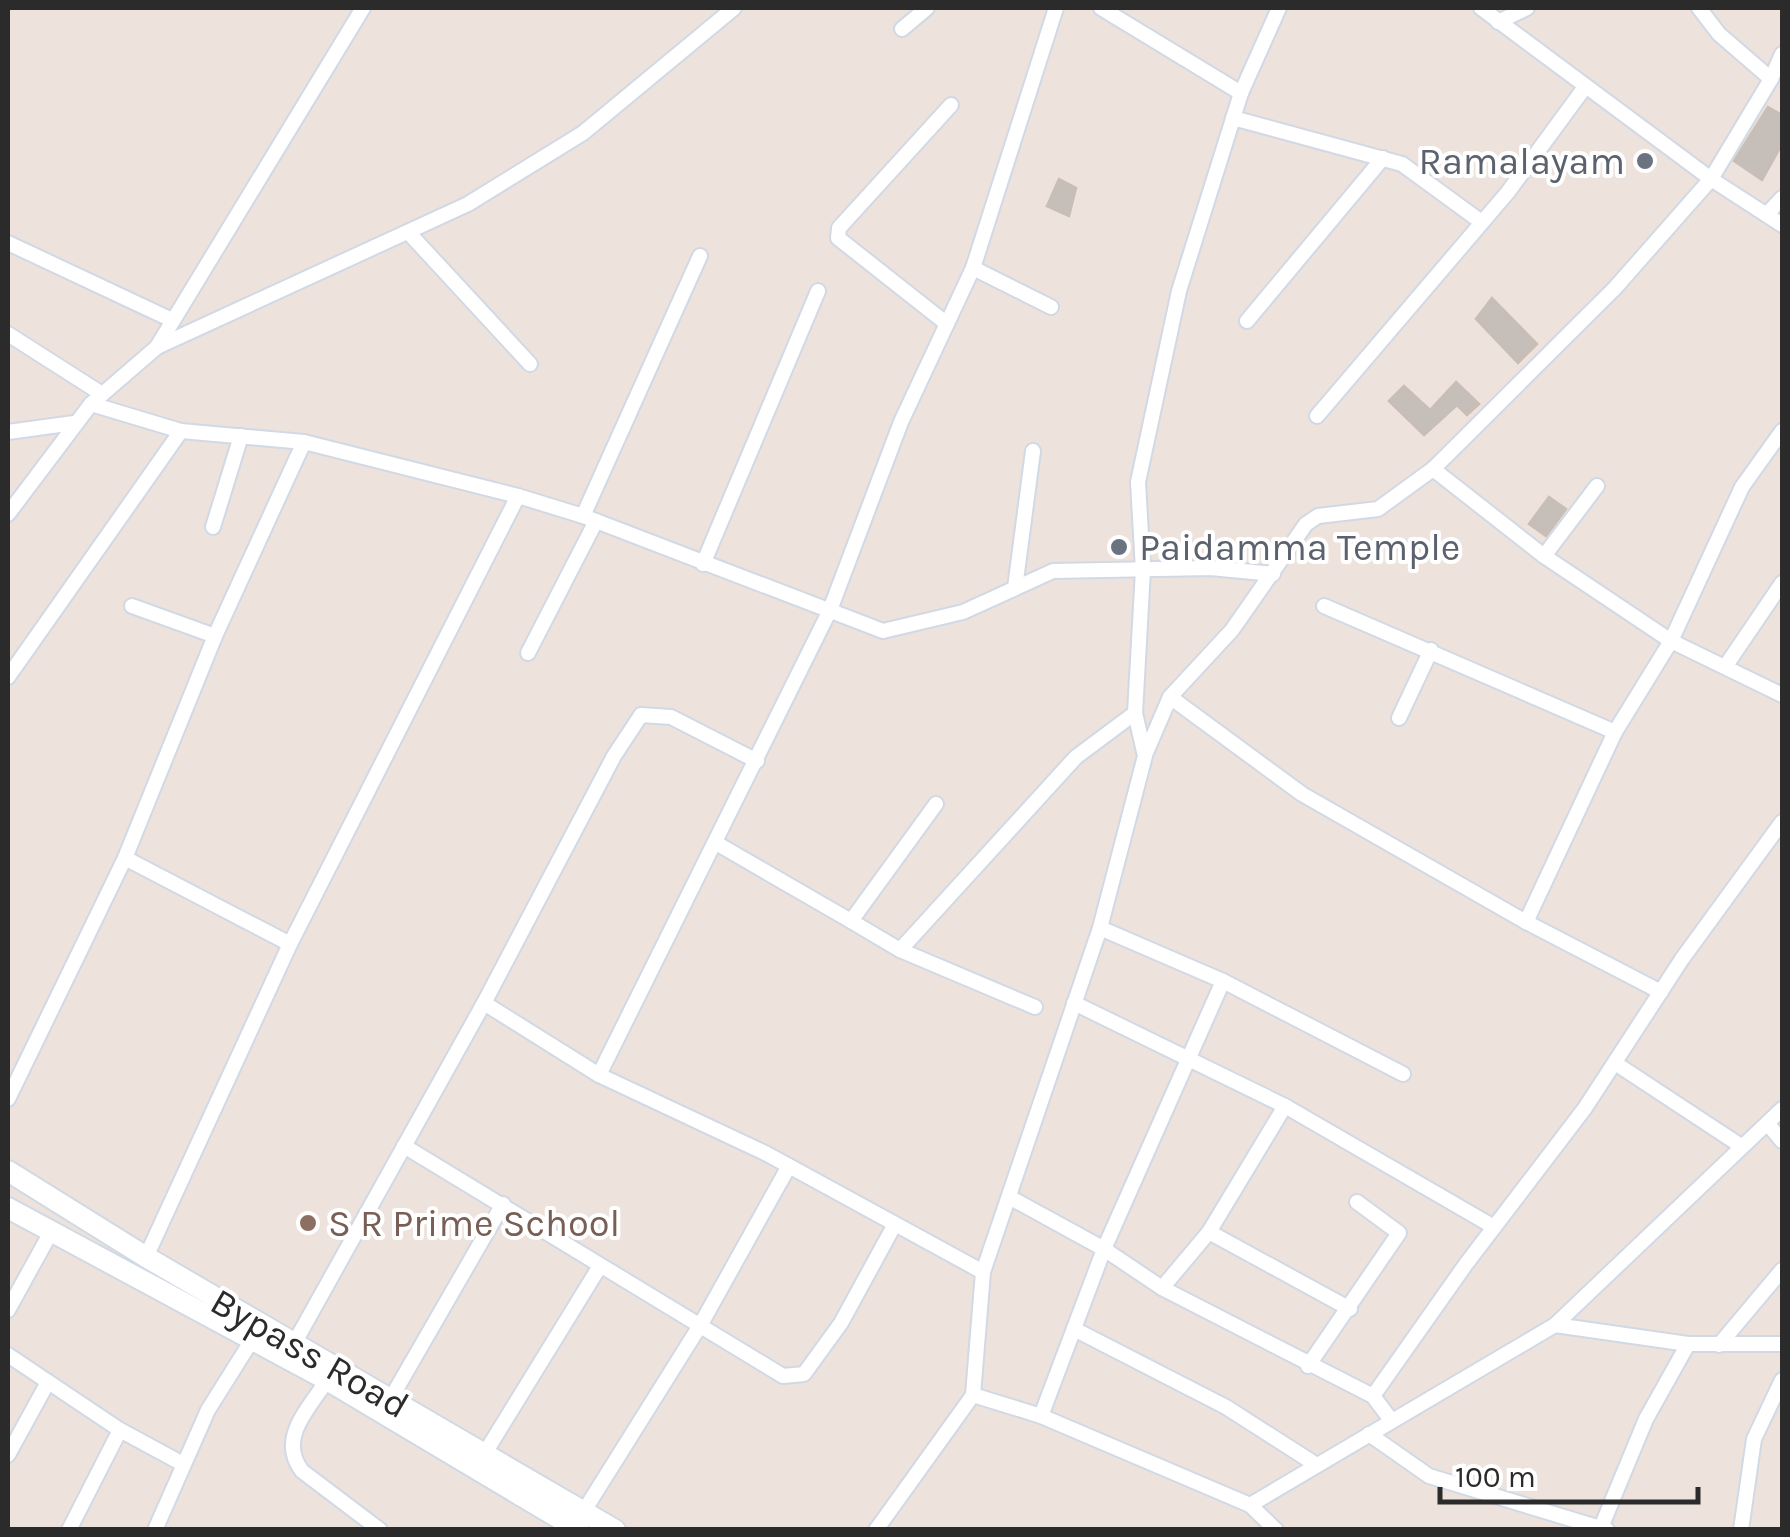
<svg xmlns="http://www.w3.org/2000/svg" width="1790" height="1537" font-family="Karla,sans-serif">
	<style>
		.building { fill: #c6beb8; stroke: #c9beb5; stroke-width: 2.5 }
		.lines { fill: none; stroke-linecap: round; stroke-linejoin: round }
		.street-casing { stroke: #d1d9e5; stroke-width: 18 }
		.secondary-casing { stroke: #d1d9e5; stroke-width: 24 }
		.street { stroke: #fff; stroke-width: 14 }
		.secondary { stroke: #fff; stroke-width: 20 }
		.worship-dot { fill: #6b7280; stroke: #fff; stroke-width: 4 }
		.education-dot { fill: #8d6e63; stroke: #fff; stroke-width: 4 }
		.labels { text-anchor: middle; stroke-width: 8; stroke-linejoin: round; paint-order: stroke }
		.worship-label { font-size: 38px; fill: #5b616d; stroke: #fff; text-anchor: end }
		.education-label { font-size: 38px; fill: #785e54; stroke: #fff; text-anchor: start }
		.street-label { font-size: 38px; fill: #2b2b2b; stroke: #fff }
	</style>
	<rect width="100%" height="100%" fill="#eee2dc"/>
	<g class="building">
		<path d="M1768,107L1782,115V144L1762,180L1734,161Z"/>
		<path d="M1059,179L1076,188L1069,216L1047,206Z"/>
		<path d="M1492,298L1537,344L1518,363L1476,319Z"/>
		<path d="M1456,382L1479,404L1467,415L1457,405L1424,435L1389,401L1404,386L1430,410Z"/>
		<path d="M1549,497L1566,509L1546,536L1529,524Z"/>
	</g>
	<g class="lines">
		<defs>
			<g id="street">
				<path d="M1101,8L1241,93"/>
				<path d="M1481,8L1711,179L1615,288L1433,469L1544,556L1671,641L1742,487L1782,431"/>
				<path d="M1699,8L1719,34L1771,79L1711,179L1782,225"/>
				<path d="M1498,22L1527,8"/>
				<path d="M902,29L927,8"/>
				<path d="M1771,79L1782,54"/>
				<path d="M1233,118L1402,164L1480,221"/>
				<path d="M1768,213L1782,198"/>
				<path d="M408,232L530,364"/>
				<path d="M8,243L172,320"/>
				<path d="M700,256L583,516L883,631L963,612L1053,571L1211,568L1273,574"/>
				<path d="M973,268L1051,307"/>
				<path d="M1247,321L1383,158"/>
				<path d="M947,324L838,238L839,228L951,105"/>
				<path d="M8,334L102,394"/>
				<path d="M157,347L363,8"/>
				<path d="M1317,416L1508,192L1585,87"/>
				<path d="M8,432L74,423"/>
				<path d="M518,496L583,516"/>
				<path d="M8,514L91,404L157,347L468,204L583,133L734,8"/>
				<path d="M213,527L241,436"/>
				<path d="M1544,556L1597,486"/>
				<path d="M703,564L818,291"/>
				<path d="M1015,588L1033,451"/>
				<path d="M132,606L215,636"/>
				<path d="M1324,606L1615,732L1526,922L1661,992"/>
				<path d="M528,653L596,521"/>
				<path d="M1727,664L1782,583"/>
				<path d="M8,677L181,431"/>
				<path d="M1170,697L1302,794L1526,922"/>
				<path d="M1399,718L1431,650"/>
				<path d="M1615,732L1671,641L1782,695"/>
				<path d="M1145,755L1170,697L1232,630L1306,524L1318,516L1378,509L1433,469"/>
				<path d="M936,804L851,921L900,950L1076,757L1135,713"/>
				<path d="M716,843L851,921"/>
				<path d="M125,858L290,944L146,1257"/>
				<path d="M1100,928L1223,981L1403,1074"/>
				<path d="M290,944L518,496L304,442"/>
				<path d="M900,950L1035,1007"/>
				<path d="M484,1003L599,1075"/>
				<path d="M1074,1003L1285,1106L1494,1227"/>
				<path d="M1615,1063L1741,1146"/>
				<path d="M8,1099L125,858L215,636L304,442L181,431L91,404"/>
				<path d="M1768,1124L1782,1141"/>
				<path d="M404,1146L783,1376L804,1374L841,1323L895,1224"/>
				<path d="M1009,1197L1104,1249L1162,1288L1373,1396L1391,1420"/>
				<path d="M1209,1232L1350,1309"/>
				<path d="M983,1272L765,1153L599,1075L830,610L901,422L973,268L1056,8"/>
				<path d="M1162,1288L1209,1232L1285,1106"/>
				<path d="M8,1310L51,1232"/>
				<path d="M1555,1325L1688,1344H1782"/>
				<path d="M1074,1329L1226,1407L1315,1464"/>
				<path d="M295,1342L484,1003L614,756L641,715L671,717L757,761"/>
				<path d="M1719,1345L1782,1270"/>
				<path d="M8,1355L120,1430L181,1463"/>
				<path d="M1308,1366L1399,1233L1357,1202"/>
				<path d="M327,1380C309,1409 277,1438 302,1471L380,1530"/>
				<path d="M973,1395L983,1272L1100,928L1145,756L1135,713L1143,570L1138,482L1179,291L1241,93L1279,8"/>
				<path d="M973,1395L1041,1416L1250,1505L1555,1325L1782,1109"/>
				<path d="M1373,1396L1466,1264L1585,1108L1682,959L1782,822"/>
				<path d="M390,1400L503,1204"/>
				<path d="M1041,1416L1104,1249L1223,981"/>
				<path d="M1369,1434L1429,1476L1607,1530"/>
				<path d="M485,1453L600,1266"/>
				<path d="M8,1455L48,1382"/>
				<path d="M1250,1505L1276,1530"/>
				<path d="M584,1511L701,1324L789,1166"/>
				<path d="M69,1530L120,1430"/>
				<path d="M155,1530L208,1410L252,1340"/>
				<path d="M876,1530L973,1395"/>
				<path d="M1600,1530L1646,1419L1688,1344"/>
				<path d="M1741,1530L1754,1439L1782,1380"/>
			</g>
			<g id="secondary">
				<path d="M8,1171L146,1257L615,1530"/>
				<path d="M8,1208L327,1380L579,1530"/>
			</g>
		</defs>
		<use href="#street" class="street-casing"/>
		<use href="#secondary" class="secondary-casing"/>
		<use href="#street" class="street"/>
		<use href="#secondary" class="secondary"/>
	</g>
	<g class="worship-dot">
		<circle cx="1645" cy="161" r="10"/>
		<circle cx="1119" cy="547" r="10"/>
	</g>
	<circle class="education-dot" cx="308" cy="1223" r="10"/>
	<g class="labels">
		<g class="worship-label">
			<text x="1625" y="174">Ramalayam</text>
			<text x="1139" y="560" text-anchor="start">Paidamma Temple</text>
		</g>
		<g class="education-label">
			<text x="328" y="1236">S R Prime School</text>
		</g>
		<g class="street-label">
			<text transform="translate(310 1353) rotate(30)" y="13">Bypass Road</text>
		</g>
	</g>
	<rect width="1790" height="1537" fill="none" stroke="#2b2b2b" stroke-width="20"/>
	<path d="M1440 1487v15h258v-15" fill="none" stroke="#2b2b2b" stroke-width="5"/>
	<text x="1455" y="1487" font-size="30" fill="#2b2b2b" stroke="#ffffff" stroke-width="8" paint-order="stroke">100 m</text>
</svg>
